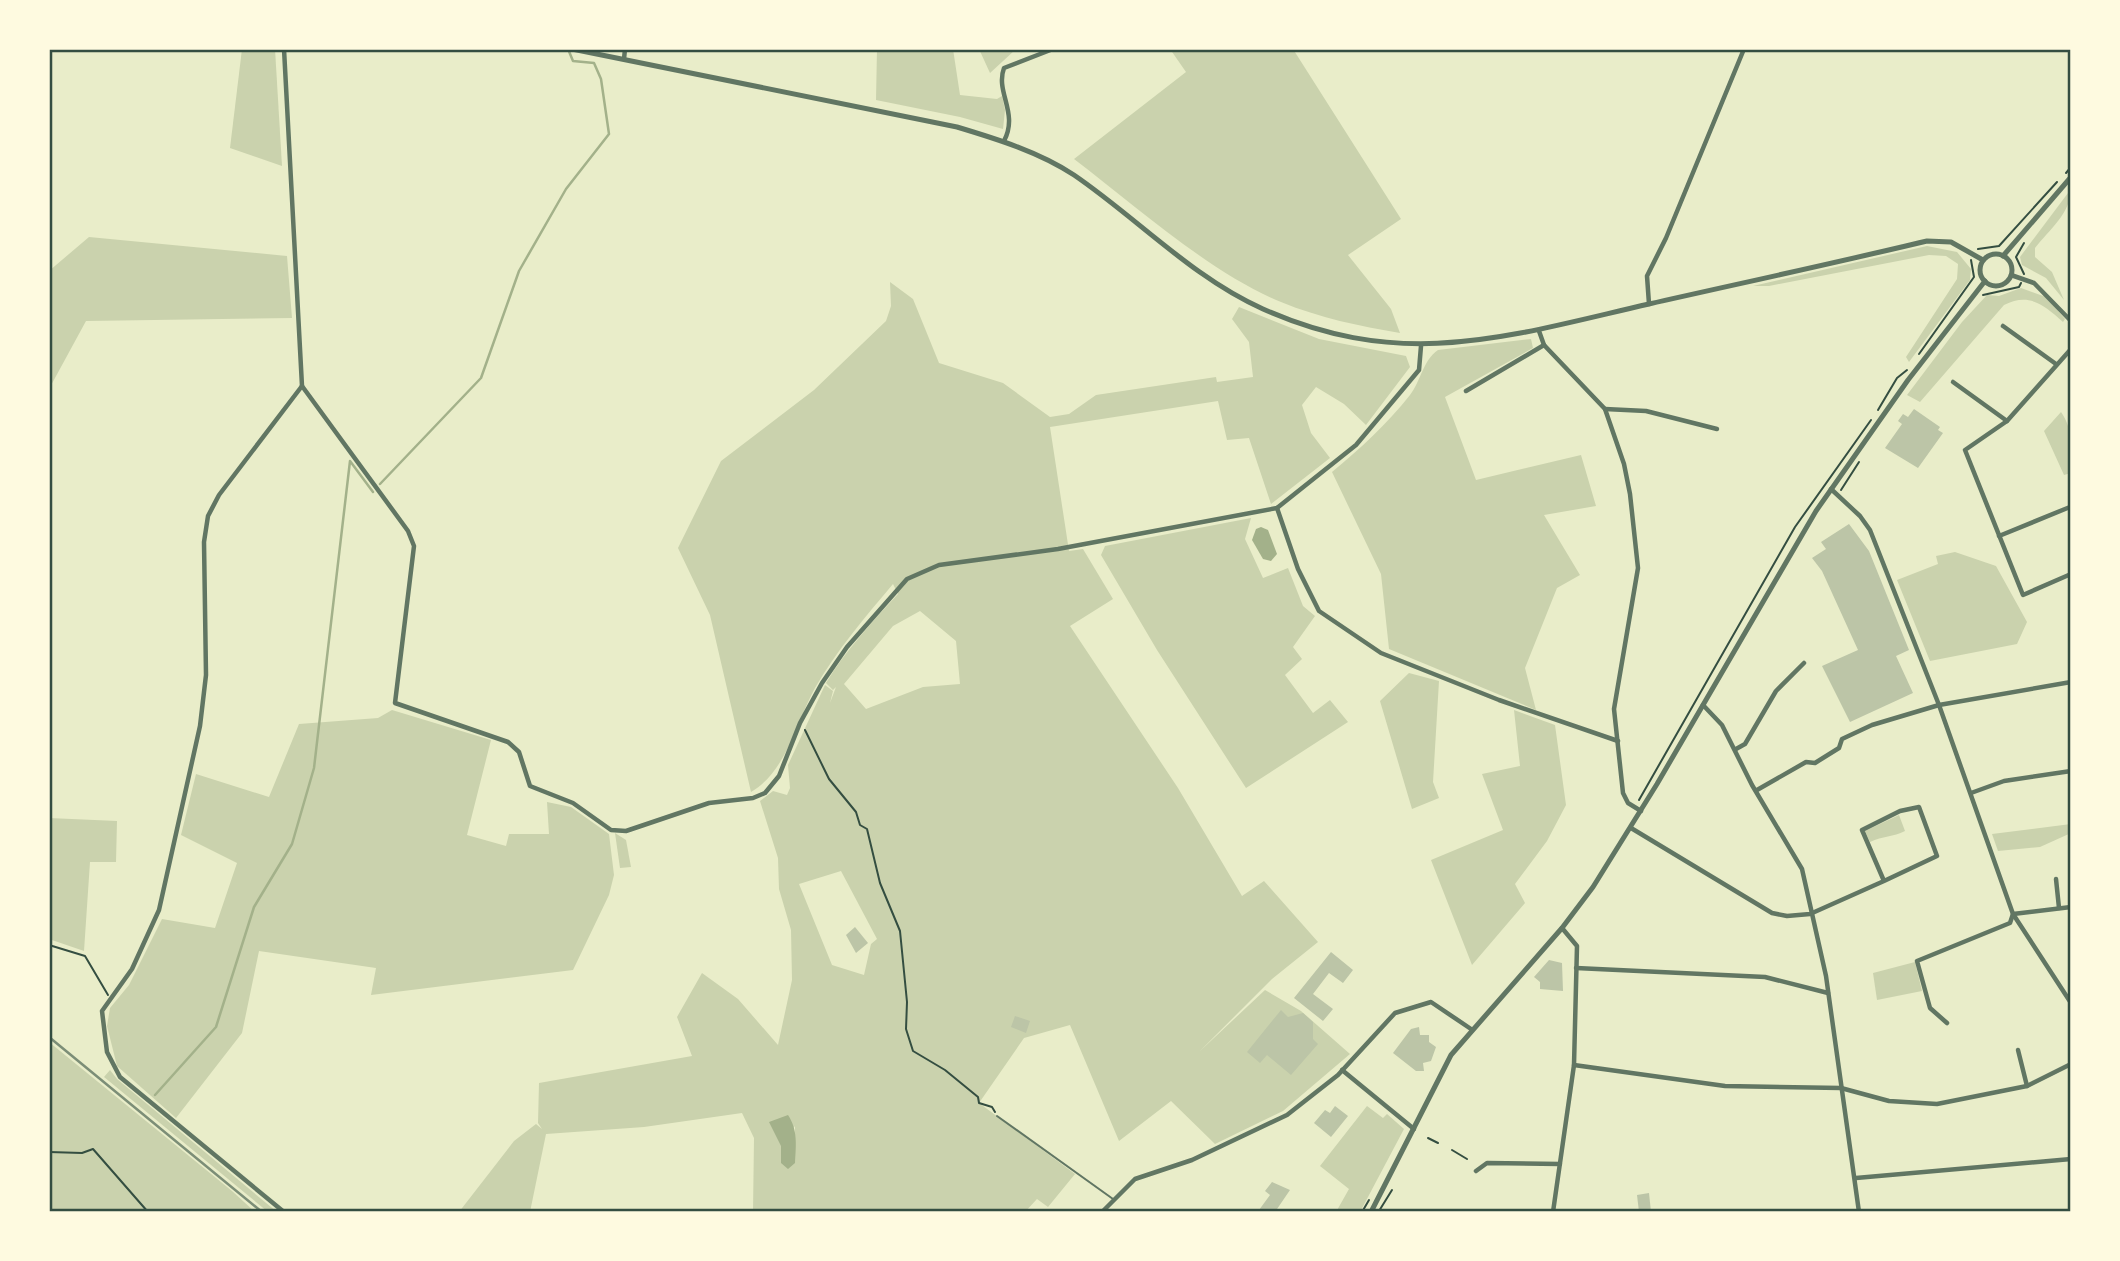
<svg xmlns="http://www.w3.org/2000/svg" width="2120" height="1261" font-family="'PT Serif',serif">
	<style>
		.green { fill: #cad2ad; fill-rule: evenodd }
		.water { fill: #a3b18a }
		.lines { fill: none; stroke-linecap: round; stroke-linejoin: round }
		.stream { stroke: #a3b18a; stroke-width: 2.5 }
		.building { fill: #bcc5a7 }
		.path { stroke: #344e41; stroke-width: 2 }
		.service { stroke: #617663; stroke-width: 2 }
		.minor { stroke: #617663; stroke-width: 4.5 }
		.tertiary { stroke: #617663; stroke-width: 5 }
		.rail { stroke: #7c8e77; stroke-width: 2.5 }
		.neatline { fill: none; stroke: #344e41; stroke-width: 2.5 }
	</style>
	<rect width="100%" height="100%" fill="#e9edc9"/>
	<g class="green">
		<path d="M242,49H275L282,166L230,148Z"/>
		<path d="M877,49H953L960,95L997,99L1002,96L1005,110L1003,129L960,117L876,100Z"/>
		<path d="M974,49H1015V50L990,73L979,49Z"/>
		<path d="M1170,49H1293L1401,219L1348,255L1391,309L1400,333C1359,326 1320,318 1281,302C1210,273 1136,206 1074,159L1186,72Z"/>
		<path d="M2071,189C2071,213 2049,230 2035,248V257L2052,272L2064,300L2046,278L2022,265L2020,257Z"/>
		<path d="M89,237L287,256L292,318L86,321L49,389V271Z"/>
		<path d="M1927,246L1957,252L1971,269L1970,280L1909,362L1906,357L1957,279L1958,264L1946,256L1929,255L1769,286H1753Z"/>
		<path d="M890,282L913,299L939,363L1003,383L1050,417L1069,414L1096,395L1216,377L1217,382L1253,377L1249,342L1232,319L1239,307L1319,339L1406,356L1410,367L1366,425L1344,404L1316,387L1302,405L1311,433L1330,458L1271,504L1249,438L1227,440L1218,401L1050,427L1069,551L1083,549L1113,599L1070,626L1178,788L1242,896L1264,881L1318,942L1272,979L1199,1052L1265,990L1301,1011L1350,1054L1283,1111L1215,1144L1171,1101L1119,1141L1070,1025L1024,1038L979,1103L1075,1174L1048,1207L1037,1199L1025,1212H753L754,1138L742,1113L644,1127L546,1134L530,1212H459L514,1141L536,1124L542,1129L538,1123L539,1083L692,1056L677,1017L702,973L738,999L778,1045L792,980L791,930L779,889L778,858L760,801L773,791L787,795L790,788L788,765L825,685L833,691L830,703L836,687L833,690L826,683C846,650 872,622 898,594L893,584C866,616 836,651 815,688C796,722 787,771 751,792L710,615L678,548L721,461L814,390L886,321L891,306ZM920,611L956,641L960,684L923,687L866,709L844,684L893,626ZM841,871L877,939L871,944L864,975L832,965L799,884ZM795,1126V1163H781V1146Z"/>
		<path d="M2021,288L2046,297L2065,319L2063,322C2044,305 2029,292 2004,305L1920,402L1907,395L1962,322L1987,295L1999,296Z"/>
		<path d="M1531,339L1533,348L1445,397L1476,480L1581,455L1596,506L1544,515L1580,575L1557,588L1525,668L1536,710L1389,649L1381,574L1332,472C1360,449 1387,424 1410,395C1421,381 1423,360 1438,350Z"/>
		<path d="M2061,412C2074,430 2071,452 2071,473L2064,475L2044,431Z"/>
		<path d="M1251,518L1245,539L1263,578L1288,568L1303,606L1315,616L1293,647L1302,659L1285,675L1313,713L1330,700L1348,722L1246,788L1157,650L1101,555L1105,546Z"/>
		<path d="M1955,552L1996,566L2027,622L2017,644L1930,661L1897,580L1938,564L1936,556Z"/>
		<path d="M1409,673L1439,681L1433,782L1439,798L1412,809L1380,701Z"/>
		<path d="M392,710L491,740L467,835L506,846L509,834H549L547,802L571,807L609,834L614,875L609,895L573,970L371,995L376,968L259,951L242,1033L176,1118L117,1066L107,1026L110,1008L129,985L162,919L215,928L237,863L181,835L196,774L269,797L299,724L378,718Z"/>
		<path d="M1514,710L1555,725L1566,805L1547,841L1515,884L1525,903L1472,965L1431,860L1503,830L1482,774L1520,766Z"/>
		<path d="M1899,815L1905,831C1893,837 1883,836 1870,842L1865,831Z"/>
		<path d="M49,818L117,821L116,862H90L84,951L49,939Z"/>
		<path d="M2071,824V833L2040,847L1998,851L1992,834Z"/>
		<path d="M615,833L626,840L631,867L620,868Z"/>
		<path d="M1915,962L1922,991L1877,1000L1873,973Z"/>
		<path d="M49,1042L232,1191L255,1212H49Z"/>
		<path d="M110,1070L117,1079L277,1212H268L104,1077Z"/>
		<path d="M1367,1106L1383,1118L1387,1114L1404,1129L1360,1212H1336L1349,1189L1320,1166Z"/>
	</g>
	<g class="water">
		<path d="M1261,527L1268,530L1277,554L1271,561L1263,559L1252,540L1256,529Z"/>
		<path d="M788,1115C798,1130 796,1145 795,1163L788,1169L781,1163V1146L769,1122Z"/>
	</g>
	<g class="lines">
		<g class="stream">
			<path d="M380,484L481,378L519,271L566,189L609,134L601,79L594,63L573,61L568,49"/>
			<path d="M155,1095L216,1027L254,907L292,844L314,768L350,461L373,492"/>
		</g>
	</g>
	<g class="building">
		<path d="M1914,409L1940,427L1938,430L1943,433L1918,468L1885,448L1902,424L1898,421L1903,414L1908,417Z"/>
		<path d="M1849,524L1869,551L1909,650L1896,656L1913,693L1850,722L1822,666L1858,650L1822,571L1812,558L1826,549L1821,542Z"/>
		<path d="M855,927L868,943L856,953L846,935Z"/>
		<path d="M1331,952L1353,970L1343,983L1329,973L1313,994L1333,1009L1323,1021L1294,998Z"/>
		<path d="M1549,960L1562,963L1563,991L1540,989V982L1534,977Z"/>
		<path d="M1281,1010L1288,1017L1303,1013L1313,1022V1039L1318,1044L1291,1075L1267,1055L1260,1063L1247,1052Z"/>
		<path d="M1015,1016L1030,1021L1026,1033L1011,1027Z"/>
		<path d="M1419,1027L1420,1035H1429V1042L1436,1047L1431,1061L1423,1063L1424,1071H1416L1393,1053L1411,1029Z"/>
		<path d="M1335,1106L1348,1116L1331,1137L1314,1123L1325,1110L1330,1113Z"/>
		<path d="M1272,1182L1290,1190L1275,1212H1262L1259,1210L1270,1195L1265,1191Z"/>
		<path d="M1649,1193L1651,1212H1639L1637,1195Z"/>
	</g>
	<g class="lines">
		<g class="path">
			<path d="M2066,173L2071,167"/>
			<path d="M2024,243L2016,257L2024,274"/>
			<path d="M1978,249L1999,246L2057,182"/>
			<path d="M1983,295L2019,287L2021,283"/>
			<path d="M1919,354L1974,277L1971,260"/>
			<path d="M1878,410L1897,378L1907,370"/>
			<path d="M1841,490L1859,462"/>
			<path d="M805,730L829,779L856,812L860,825L867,829L880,883L900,931L907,1002L906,1029L913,1051L945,1070L978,1097L979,1103L992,1107L995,1112"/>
			<path d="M1639,800L1795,527L1871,420"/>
			<path d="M49,945L85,956L108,995"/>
			<path d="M1428,1138L1438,1143"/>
			<path d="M1452,1150L1467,1159"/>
			<path d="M49,1152L82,1153L93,1149L148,1212"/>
			<path d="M1379,1211L1392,1190"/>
			<path d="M1362,1212L1369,1200"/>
		</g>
		<path class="service" d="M997,1116L1113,1199"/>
		<g class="minor">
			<path d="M624,59L625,49"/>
			<path d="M1004,141C1019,113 995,92 1004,68L1053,49"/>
			<path d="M2011,275L2034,283L2071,321"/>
			<path d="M1649,304L1647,276L1666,238L1744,49"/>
			<path d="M2003,326L2056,364"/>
			<path d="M1539,331L1544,345L1605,409L1624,464L1630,494L1638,568L1614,709L1623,793L1628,803L1641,811"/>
			<path d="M2071,349L2007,421L1965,450L2023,595L2071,574"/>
			<path d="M1953,382L2007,421"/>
			<path d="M302,386L408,531L414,546L395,703L508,742L519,752L530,786L573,803L611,830L626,831L709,803L753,798L765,793L779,776L800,723L822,683L847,647L907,579L939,565L1058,549L1277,508L1356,445L1419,370L1421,346"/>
			<path d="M1466,391L1544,345"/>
			<path d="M1605,409L1646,411L1717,429"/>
			<path d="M1831,489L1860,516L1870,530L1939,705L2013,914L2071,1003"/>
			<path d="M1277,508L1298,569L1319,611L1381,653L1499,700L1618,741"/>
			<path d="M1999,536L2070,507"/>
			<path d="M1703,705L1722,725L1752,785L1802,869L1826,976L1859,1212"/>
			<path d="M1736,749L1745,744L1776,691L1804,663"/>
			<path d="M1757,790L1806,762L1815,763L1839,748L1842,739L1872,725L1939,705L2071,682"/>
			<path d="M1971,793L2004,781L2071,771"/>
			<path d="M1631,828L1772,913L1787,916L1810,914L1884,881L1862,830L1900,811L1919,807L1937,856L1884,881"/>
			<path d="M2056,879L2059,908"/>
			<path d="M1576,968L1765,977L1828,993"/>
			<path d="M1947,1023L1930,1008L1917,961L2010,923L2013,914L2071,907"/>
			<path d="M2018,1050L2027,1086"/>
			<path d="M1574,1065L1725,1086L1841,1088L1889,1101L1937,1104L2027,1086L2071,1064"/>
			<path d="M1342,1070L1414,1129"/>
			<path d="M1476,1171L1487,1163L1560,1164"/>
			<path d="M1856,1178L2071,1159"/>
			<path d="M284,1212L120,1077L107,1052L102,1011L132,969L159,910L200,726L206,675L204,542L208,516L219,495L302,386L284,49"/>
			<path d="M1102,1212L1135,1179L1192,1160L1287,1115L1338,1075L1395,1013L1431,1002L1471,1029"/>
			<path d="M1553,1212L1574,1065L1577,946L1562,928"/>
		</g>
		<g class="tertiary">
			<path d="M572,49L957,127C997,139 1039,152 1074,175C1137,218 1193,278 1263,309C1404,372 1509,336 1649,304C1742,283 1835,263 1927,241L1951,242L1983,260"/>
			<circle cx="1996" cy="270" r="16"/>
			<path d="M2003,256L2071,177"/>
			<path d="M1371,1212L1451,1055L1562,928L1593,887L1657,784L1816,511L1908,380L1985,281"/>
		</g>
		<path class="rail" d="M49,1037L262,1212"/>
	</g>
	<rect width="2120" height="1261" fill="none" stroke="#fefae0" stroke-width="102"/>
	<rect x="51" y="51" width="2018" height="1159" class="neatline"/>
</svg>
